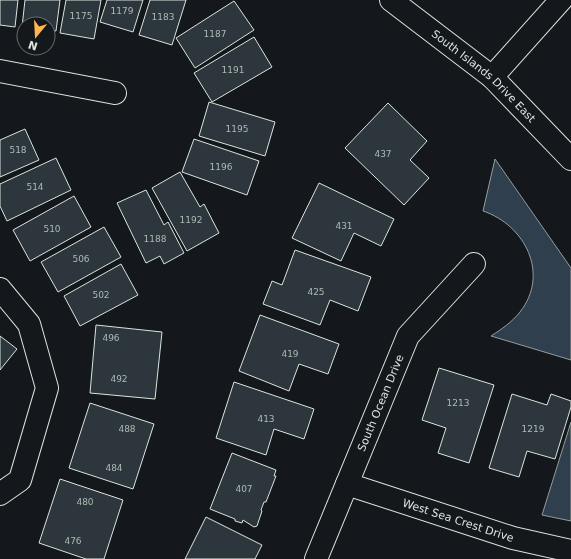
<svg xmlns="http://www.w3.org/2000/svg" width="571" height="559" font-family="'DejaVu Sans',sans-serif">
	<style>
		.water { fill: #2f3f4d; stroke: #939e99 }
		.building { fill: #2c363c; stroke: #d8e6dc }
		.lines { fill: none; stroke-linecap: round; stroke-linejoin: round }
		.street-casing { stroke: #d8e6dc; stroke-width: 24 }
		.secondary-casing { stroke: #d8e6dc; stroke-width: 24 }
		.street { stroke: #14181c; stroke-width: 22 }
		.secondary { stroke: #14181c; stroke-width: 22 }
		.labels { text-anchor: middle; stroke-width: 3; stroke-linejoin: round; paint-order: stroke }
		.number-label { font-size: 9px; fill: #adbab4 }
		.street-label { font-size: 11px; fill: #d8e6dc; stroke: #14181c }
	</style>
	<rect width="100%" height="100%" fill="#14181c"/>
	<g class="water">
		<path d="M495,159L571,268V360L491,336C502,329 512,322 520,312C550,274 525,225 483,211Z"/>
		<path d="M571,422V521L542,515Z"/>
	</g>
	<g class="building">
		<path d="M0,0H18L15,27L0,25Z"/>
		<path d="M25,0H60L56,31L48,30V24H24V27H22Z"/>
		<path d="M66,0H101L94,39L60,33Z"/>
		<path d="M107,0H143L133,32L100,22Z"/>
		<path d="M150,0H186L172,45L139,35Z"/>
		<path d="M234,1L254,30L195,68L176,38Z"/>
		<path d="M254,37L272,67L212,102L194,73Z"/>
		<path d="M209,102L275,122L265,156L199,136Z"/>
		<path d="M388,103L427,141L410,160L429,178L404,205L345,148Z"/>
		<path d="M25,129L39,160L0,177V140Z"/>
		<path d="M194,139L259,161L247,195L182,172Z"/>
		<path d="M56,158L71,190L7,221L0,206V184Z"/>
		<path d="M180,172L200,207L204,204L219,233L187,251L152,188Z"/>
		<path d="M319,183L394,219L381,246L354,233L341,261L292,238Z"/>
		<path d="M146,190L164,225L168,222L184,253L164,264L160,256L146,263L117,203Z"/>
		<path d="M74,196L91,227L30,261L13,230Z"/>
		<path d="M104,227L121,257L58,292L41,262Z"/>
		<path d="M295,250L371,277L358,311L330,300L320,325L263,304L272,281L282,285Z"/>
		<path d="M121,264L138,295L80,326L64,296Z"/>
		<path d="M260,315L339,344L328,374L299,364L289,391L239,371Z"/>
		<path d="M96,325L162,332L155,399L90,393Z"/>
		<path d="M0,336L17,349L0,370Z"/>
		<path d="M439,368L494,385L469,463L438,453L446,428L422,420Z"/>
		<path d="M234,382L314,409L304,439L274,429L266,455L216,438Z"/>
		<path d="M512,394L547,405L551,394L571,401V407L555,459L527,451L519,477L489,468Z"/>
		<path d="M90,403L154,424L133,489L69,468Z"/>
		<path d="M232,453L276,470L274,476H276L266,502H264L261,510L262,511L257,526L254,527L243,520L242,523L235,521V519L210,509Z"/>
		<path d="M60,479L123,500L104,559H86L39,543Z"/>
		<path d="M206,517L262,545L255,559H185Z"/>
	</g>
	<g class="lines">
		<defs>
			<g id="street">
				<path d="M0,71L115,93"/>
				<path d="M492,77L561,0"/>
				<path d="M0,289L29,324L47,388L20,480L0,494"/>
				<path id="s1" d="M347,484L513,538L571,551"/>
				<path id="s2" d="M316,559L408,336L474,264"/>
			</g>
			<g id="secondary">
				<path id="s3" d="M391,0L492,77L571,159"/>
			</g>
		</defs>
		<use href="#street" class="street-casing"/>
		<use href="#secondary" class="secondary-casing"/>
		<use href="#street" class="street"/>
		<use href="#secondary" class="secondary"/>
	</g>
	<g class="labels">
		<g class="number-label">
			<text x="122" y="14">1179</text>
			<text x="81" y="19">1175</text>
			<text x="163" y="20">1183</text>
			<text x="215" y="37">1187</text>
			<text x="233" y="73">1191</text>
			<text x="237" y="132">1195</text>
			<text x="18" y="153">518</text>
			<text x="383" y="157">437</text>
			<text x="221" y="170">1196</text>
			<text x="35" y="190">514</text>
			<text x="191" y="223">1192</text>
			<text x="344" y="229">431</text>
			<text x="52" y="232">510</text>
			<text x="155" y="242">1188</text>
			<text x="81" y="262">506</text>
			<text x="316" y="295">425</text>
			<text x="101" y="298">502</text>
			<text x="111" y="341">496</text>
			<text x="290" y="357">419</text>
			<text x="119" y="382">492</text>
			<text x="458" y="406">1213</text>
			<text x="266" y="422">413</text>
			<text x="127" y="432">488</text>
			<text x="533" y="432">1219</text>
			<text x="114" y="471">484</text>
			<text x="244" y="492">407</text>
			<text x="85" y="505">480</text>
			<text x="73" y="544">476</text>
		</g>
		<g class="street-label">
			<text dy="4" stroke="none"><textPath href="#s3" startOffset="120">South Islands Drive East</textPath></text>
			<text dy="4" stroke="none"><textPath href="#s2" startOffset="169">South Ocean Drive</textPath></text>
			<text dy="4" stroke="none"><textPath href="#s1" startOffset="117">West Sea Crest Drive</textPath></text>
		</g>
	</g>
	<g transform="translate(36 36) rotate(198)"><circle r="19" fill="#14181c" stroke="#626a69"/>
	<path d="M0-3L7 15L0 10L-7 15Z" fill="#ffb74d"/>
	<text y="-6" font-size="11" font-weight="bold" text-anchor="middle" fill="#d8e6dc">N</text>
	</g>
</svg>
